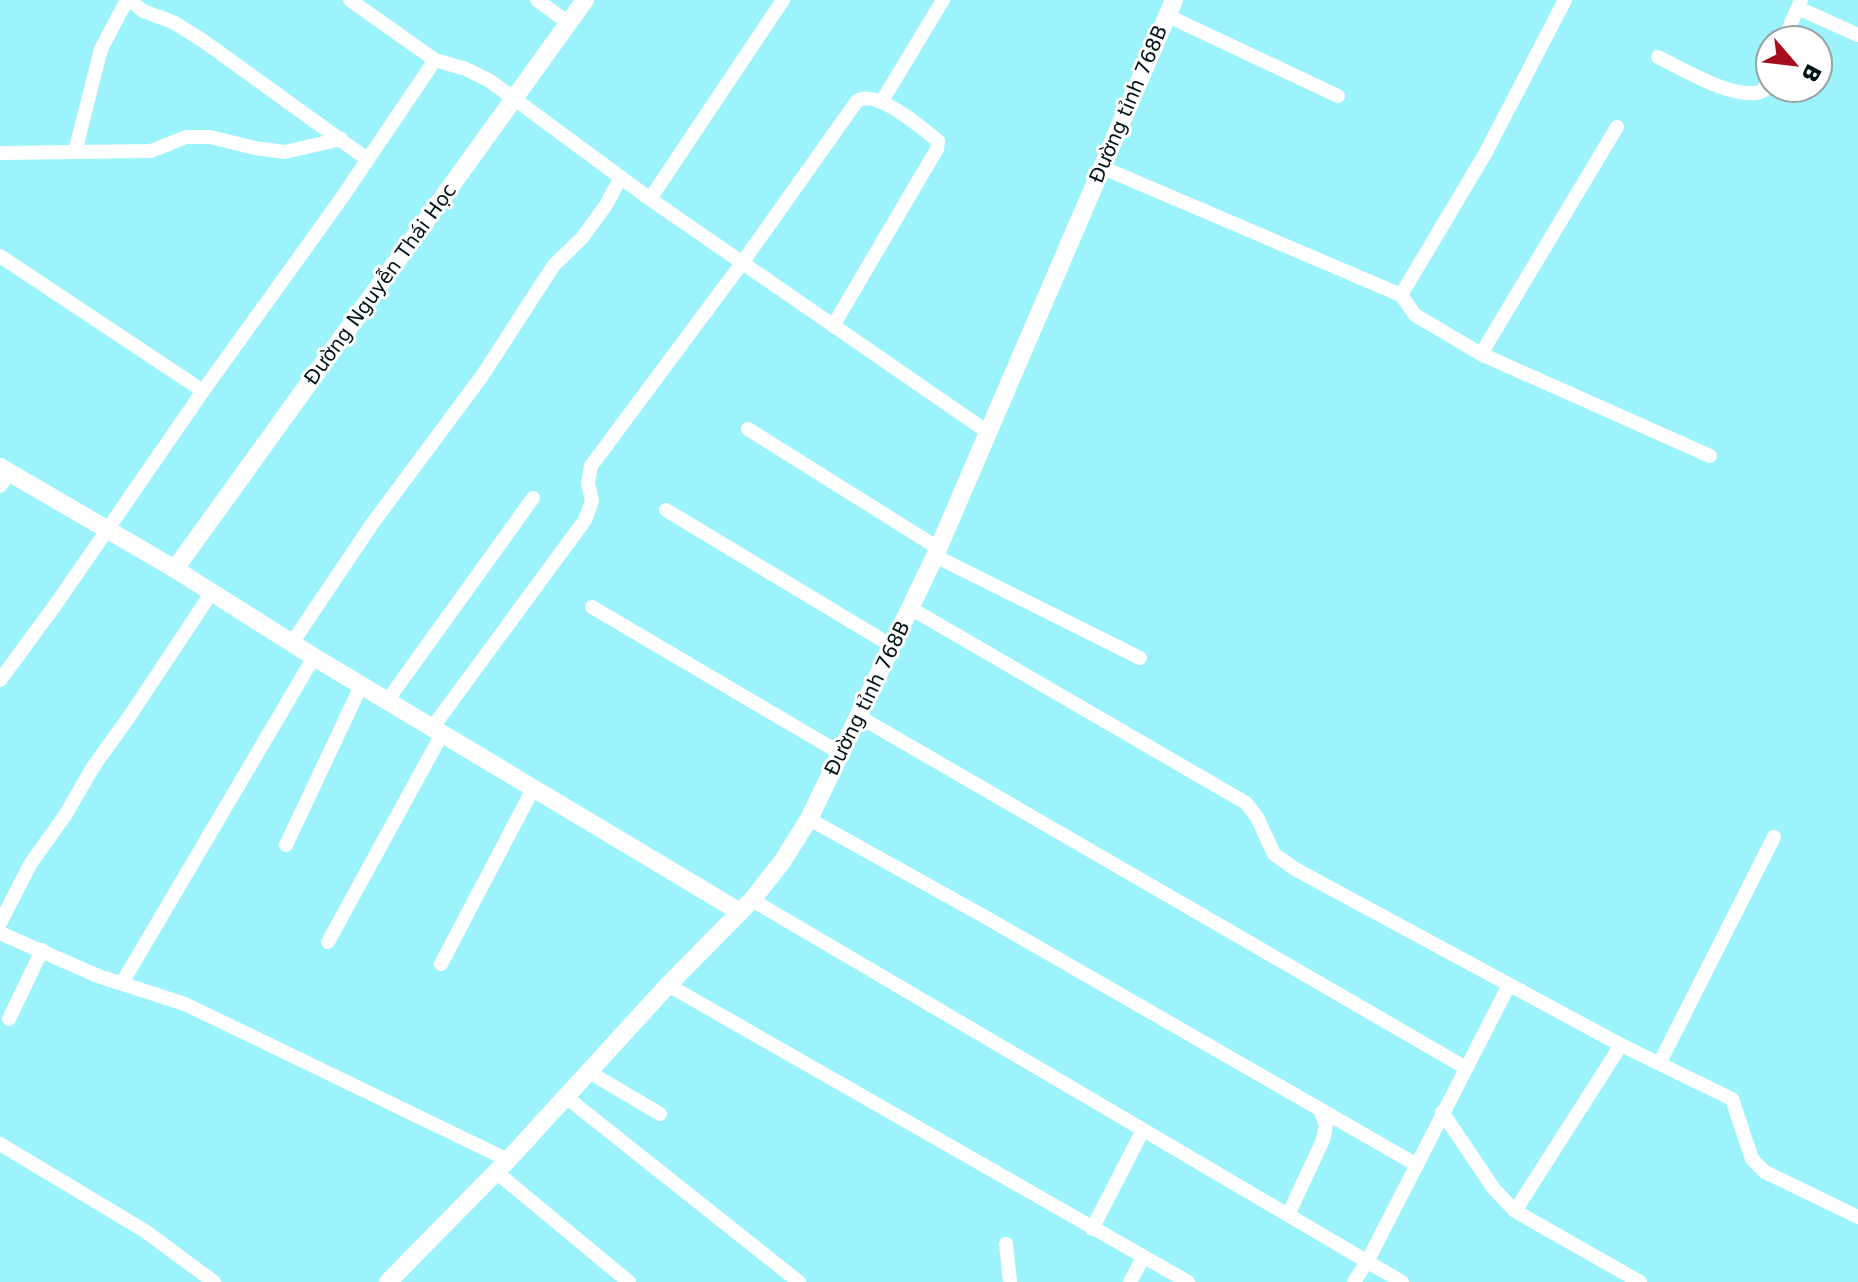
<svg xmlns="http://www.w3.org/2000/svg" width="1858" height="1282" font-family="'DejaVu Sans',sans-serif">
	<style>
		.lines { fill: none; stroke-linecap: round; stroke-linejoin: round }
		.minor { stroke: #fff; stroke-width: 14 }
		.tertiary { stroke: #fff; stroke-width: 18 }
		.labels { text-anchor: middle; stroke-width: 6; stroke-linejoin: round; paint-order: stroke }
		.street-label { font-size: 20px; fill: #001417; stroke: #fff }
	</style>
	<rect width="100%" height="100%" fill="#9cf3fc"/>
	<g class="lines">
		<g class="minor">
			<path d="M130,0L143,11L173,22L202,40L367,159"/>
			<path d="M350,0L435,60L466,69L490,81L650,199L989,433"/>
			<path d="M537,0L570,24"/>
			<path d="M1565,0L1485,154L1401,295L1415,315L1481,354L1710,456"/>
			<path d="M1798,8L1858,35"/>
			<path d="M1166,15L1338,96"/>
			<path d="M1784,40L1801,0"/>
			<path d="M1658,57C1683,69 1736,102 1763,91L1770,74"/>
			<path d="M882,101L943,0"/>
			<path d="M75,152L101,49L127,0"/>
			<path d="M1,153L151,151L186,137H210L255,148L285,152L341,139"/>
			<path d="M1101,167L1401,295"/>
			<path d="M650,199L783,0"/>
			<path d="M0,256L203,391"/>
			<path d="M1481,354L1617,127"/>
			<path d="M748,429L938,548"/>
			<path d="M0,486L10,473"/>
			<path d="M666,510L892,646"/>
			<path d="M935,556L1140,658"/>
			<path d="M592,607L840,753"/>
			<path d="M910,608L1246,803L1257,817L1274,854L1295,869L1621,1045L1732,1099L1752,1159L1765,1172L1858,1217"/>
			<path d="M292,643L372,524L482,376L554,265L582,238L606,205L621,177"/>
			<path d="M0,680L56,604L203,391L341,199L435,60"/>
			<path d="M387,701L533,498"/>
			<path d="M858,716L1466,1068"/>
			<path d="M432,728L585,520L592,501L588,483L591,466L742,263L857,101C876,88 922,128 938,141L937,149L833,326"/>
			<path d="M809,819L987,918L1417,1165"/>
			<path d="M286,845L361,686"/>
			<path d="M752,900L1402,1282"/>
			<path d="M0,923L31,863L66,814L93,767L129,717L212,592"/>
			<path d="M0,933L98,976L185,1004L508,1160"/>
			<path d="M328,942L442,734"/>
			<path d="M441,964L533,789"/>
			<path d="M122,983L314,657"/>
			<path d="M668,985L1188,1282"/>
			<path d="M9,1019L42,950"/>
			<path d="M1660,1062L1774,837"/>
			<path d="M589,1072L660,1114"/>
			<path d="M566,1097L799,1282"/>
			<path d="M1442,1112L1494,1189L1515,1211L1621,1045"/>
			<path d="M0,1144L145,1231L214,1282"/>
			<path d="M496,1172L629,1282"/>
			<path d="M1515,1211L1640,1282"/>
			<path d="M1288,1215L1323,1140L1326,1125L1320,1110"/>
			<path d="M1092,1229L1143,1130"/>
			<path d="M1006,1244L1010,1282"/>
			<path d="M1130,1282L1143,1258"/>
			<path d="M1354,1282L1367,1262L1509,985"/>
		</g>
		<g class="tertiary">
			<path d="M0,467L175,569L314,657L740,912"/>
			<path d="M175,569L585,0"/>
			<path d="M388,1282L508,1160L668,985L752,900L782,862L809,819L935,556L1174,0"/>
		</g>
	</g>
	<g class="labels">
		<g class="street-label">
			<text transform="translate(1128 104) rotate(-67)" y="7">Đường tỉnh 768B</text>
			<text transform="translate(380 284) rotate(-54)" y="7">Đường Nguyễn Thái Học</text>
			<text transform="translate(867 698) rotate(-64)" y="7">Đường tỉnh 768B</text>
		</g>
	</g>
	<g transform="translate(1794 64) rotate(118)"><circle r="38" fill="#ffffff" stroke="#99a1a2" stroke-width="2"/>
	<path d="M0-6L14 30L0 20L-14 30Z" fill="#a50c1e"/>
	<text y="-12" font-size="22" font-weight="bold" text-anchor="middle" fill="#001417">B</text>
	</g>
</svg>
